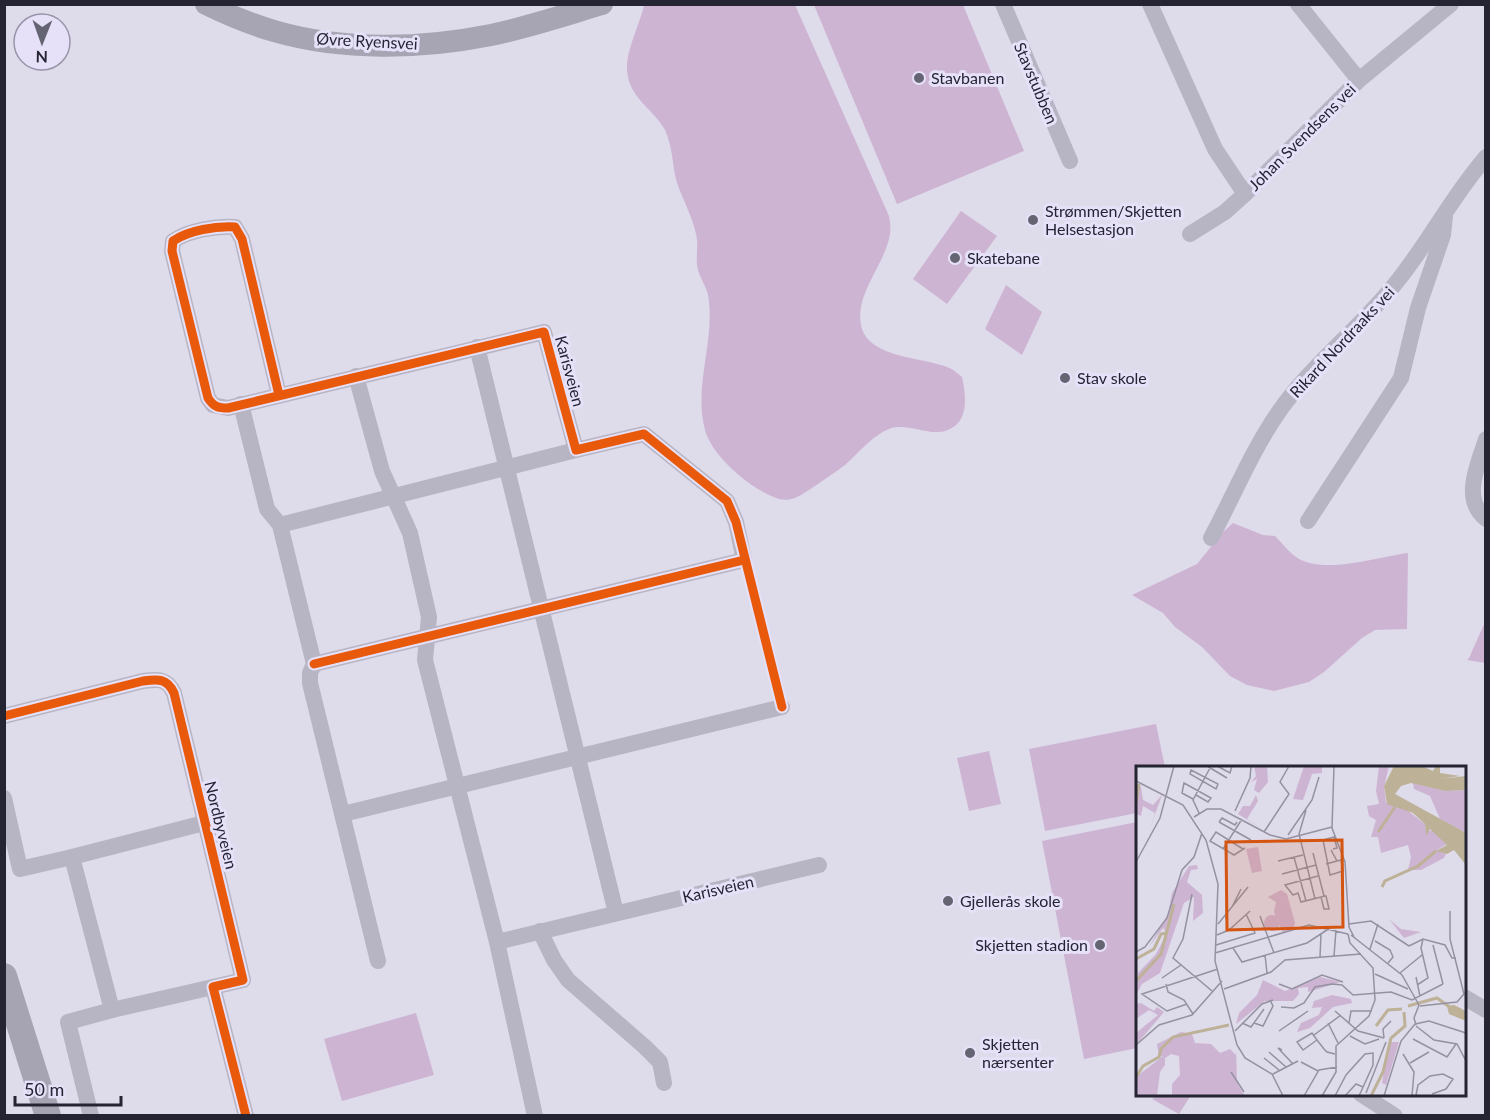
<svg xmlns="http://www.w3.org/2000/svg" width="1490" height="1120" font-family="Lato,sans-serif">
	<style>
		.green { fill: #ceb4d3 }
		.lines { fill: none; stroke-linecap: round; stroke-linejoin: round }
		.street { stroke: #b7b5c3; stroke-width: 16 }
		.secondary { stroke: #a7a5b4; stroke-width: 22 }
		.primary { stroke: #a6a4b2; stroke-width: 26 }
		.cycleway-casing { stroke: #e6e1f9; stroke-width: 13 }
		.cycleway { stroke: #e8590c; stroke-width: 9 }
		.poi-dot { fill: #656473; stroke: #e6e1f9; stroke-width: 2 }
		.labels { text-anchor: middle; stroke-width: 6; stroke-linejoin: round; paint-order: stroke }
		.street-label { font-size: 16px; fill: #242433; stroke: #e6e1f9 }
		.poi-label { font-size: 16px; fill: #242433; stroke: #e6e1f9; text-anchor: start }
		.inset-river { fill: none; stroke: #bdb197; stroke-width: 3 }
		.inset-road { fill: none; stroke: #9492a1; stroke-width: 1.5 }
		.view { fill: #d45410; fill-opacity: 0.15; stroke: #d45410; stroke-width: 3 }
		.inset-edge { fill: none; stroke: #242433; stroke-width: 3 }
	</style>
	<rect width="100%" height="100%" fill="#dedbeb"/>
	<g class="green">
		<path d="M644,5H795L889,216C890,222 891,228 890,234C885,265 855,293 861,325C867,358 922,357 947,367C953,369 957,373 962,377C966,396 970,424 945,431C932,435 914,427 900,427C880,426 860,452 845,465C835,473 823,480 812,488C801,495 793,502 779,499C753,491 712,457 705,430C693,385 716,340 708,295C706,286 700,278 698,270C695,258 699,245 696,234C692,216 683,200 677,183C672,165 673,147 665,130C653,108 629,99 627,70C626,50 640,24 644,5Z"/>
		<path d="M814,5H963L1024,151L897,204Z"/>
		<path d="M961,211L997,236L947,304L913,279Z"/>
		<path d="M1006,285L1042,312L1022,355L985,329Z"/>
		<path d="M1233,523L1263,535L1275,536C1282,543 1290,554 1299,559C1327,574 1378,557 1408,553L1407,629L1375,630L1362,638L1324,672L1309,682L1274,691L1247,685L1230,676L1202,647L1175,627L1163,613L1132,595L1197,564L1222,533Z"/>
		<path d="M1485,622V663L1467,660L1469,658Z"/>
		<path d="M1156,724L1165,767L1138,768L1137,813L1045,831L1029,749Z"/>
		<path d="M989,751L1001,804L969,811L957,758Z"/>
		<path d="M1137,822V1048L1084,1059L1042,841Z"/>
		<path d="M416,1013L434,1075L342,1101L324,1039Z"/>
		<path d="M1158,1095V1094L1191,1095L1179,1114L1152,1099Z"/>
	</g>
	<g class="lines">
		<g class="street">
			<path d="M1003,4L1070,161"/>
			<path d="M1150,4L1215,149L1245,194"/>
			<path d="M1298,4L1359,80"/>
			<path d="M1190,234L1225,212L1245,194L1359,80L1451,4"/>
			<path d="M477,347L616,913"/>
			<path d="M356,376L382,471L410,533L429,617L425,660L497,942L535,1116"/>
			<path d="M279,395L242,239L235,227C216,226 189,230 173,241L172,251L208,398L213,405L228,408L544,332L576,450L644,434L727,501L736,522L744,560L314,664"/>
			<path d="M241,404L267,509L280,525L314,664L310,673V683L378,961"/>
			<path d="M1486,439C1478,465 1461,499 1486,519"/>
			<path d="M1308,521L1401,378L1418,308L1443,235L1445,216"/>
			<path d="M280,525L576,450"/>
			<path d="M1211,538C1234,495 1252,450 1280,410C1314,362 1363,326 1399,279C1430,240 1453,195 1486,157"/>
			<path d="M4,716L143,681C158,679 167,678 174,693L243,980L213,987L246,1116"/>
			<path d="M4,798L20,869L72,857"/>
			<path d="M343,814L782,707"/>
			<path d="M204,823L72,857L112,1010L213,987"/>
			<path d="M540,931L554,960L568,980L645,1047L660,1062L664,1083"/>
			<path d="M497,942L819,865"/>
			<path d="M1464,997L1486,1010"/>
			<path d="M1361,1094L1395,1116"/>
			<path d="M91,1116L68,1022L112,1010"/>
		</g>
		<path class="secondary" d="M206,4C228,15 250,24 274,31C343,51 421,49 491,35C529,27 565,15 602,4"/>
		<path class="primary" d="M4,976L48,1116"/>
		<defs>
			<g id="cycleway">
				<path d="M279,395L242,239L235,227C216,226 189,230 173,241L172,251L208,398C214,407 218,408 228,408L544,332L576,450L644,434L727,501L736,522L782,707"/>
				<path d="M314,664L744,560"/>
				<path d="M4,716L143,681C158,679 167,678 174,693L243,980L213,987L246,1116"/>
			</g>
		</defs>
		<use href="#cycleway" class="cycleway-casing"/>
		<use href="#cycleway" class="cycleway"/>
	</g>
	<g class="poi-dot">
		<circle cx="919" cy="78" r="6"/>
		<circle cx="1033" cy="220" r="6"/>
		<circle cx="955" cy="258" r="6"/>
		<circle cx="1065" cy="378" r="6"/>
		<circle cx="948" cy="901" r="6"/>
		<circle cx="1100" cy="945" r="6"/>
		<circle cx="970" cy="1053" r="6"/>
	</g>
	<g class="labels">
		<g class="street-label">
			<text transform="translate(367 41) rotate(3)" y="6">Øvre Ryensvei</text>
			<text transform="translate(1036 83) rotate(67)" y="6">Stavstubben</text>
			<text transform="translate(1302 137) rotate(-45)" y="6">Johan Svendsens vei</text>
			<text transform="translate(1342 342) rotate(-47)" y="6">Rikard Nordraaks vei</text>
			<text transform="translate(570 371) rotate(75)" y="6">Karisveien</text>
			<text transform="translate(221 825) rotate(76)" y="6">Nordbyveien</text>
			<text transform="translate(718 889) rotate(-13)" y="6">Karisveien</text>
		</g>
		<g class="poi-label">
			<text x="931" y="84">Stavbanen</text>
			<text x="1045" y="217">Strømmen/Skjetten<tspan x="1045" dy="18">Helsestasjon</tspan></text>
			<text x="967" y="264">Skatebane</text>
			<text x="1077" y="384">Stav skole</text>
			<text x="960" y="907">Gjellerås skole</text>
			<text x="1088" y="951" text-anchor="end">Skjetten stadion</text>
			<text x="982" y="1050">Skjetten<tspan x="982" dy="18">nærsenter</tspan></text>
		</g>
	</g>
	<g transform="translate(1136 766)">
		<rect width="330" height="330" fill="#dedbeb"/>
		<path d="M118,0H131L132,16L123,27L118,24L121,13L115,16L120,10ZM168,0H186V7L176,8L167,34L157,33ZM243,0H253L248,21L250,37L271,44L289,58L290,66L296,64L311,78L301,84L310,88L308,92L285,104H272L275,91L272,79L245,87L242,71H235L240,54L233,50L231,40L243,38L240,25ZM0,17L5,21L7,34L17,39L26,29L13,65L19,47L7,40L5,50L0,48ZM277,17L309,25L330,24V67L304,53L294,30L278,23ZM120,29L122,35L111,53L128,64L102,48L107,40H114ZM122,81L126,105L116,107L110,83ZM61,99L62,103L55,104L51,116L66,129L67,147L57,155L58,131L48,137L24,207L6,218L0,229L2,207L20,188L31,167L27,162L13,181L32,148L36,127L53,100ZM145,124L151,128L159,157L157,163L147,167L138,146L140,136L132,131ZM128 157a8 8 0 1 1 16 0a8 8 0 1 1-16 0ZM253,153L265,163L285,166L268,172ZM184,211L205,216L172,226V221L162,222L163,228L157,235H129L100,258L103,247L121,229L127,214L149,225ZM196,229L215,233L216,237L197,241L174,262L161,266L165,257L183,249L186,241L176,242L178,235ZM5,237L18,245L21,241L28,246L0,279V267L22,249L13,244L0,253V238ZM45,266L56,268L59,277L75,278L84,287L94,283L100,289V281L101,317L109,330H36V318L44,309L43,290L35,288L29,292V299L24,306L21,330H0V311L27,290L23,291L21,278ZM254,276H263L250,319L246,317L247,310Z" fill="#ceb4d3"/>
		<path d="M258,0H286L297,5L300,0H314L304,1V7L324,10L304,13L330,10V24L309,25L275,17L265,20L259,28L330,67V99L318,84L311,88L300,85L311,79L294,63L290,70L289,58L277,47L251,38L248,20ZM318,239L330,245V255L313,248L311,240Z" fill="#bdb197"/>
		<path class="inset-river" d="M0,37L3,18M242,66L259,41M246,121L249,115L282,100L300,85M0,193L18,183L25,168L30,167M0,215L25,188L38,138M272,240L301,232L315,242M240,260L252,244L266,243M0,311L7,300L23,291L25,283L37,271L93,259M235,330L247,306L255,272L269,260L268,246"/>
		<path class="inset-road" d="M71,0L91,12M81,0L94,7L96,0M198,0L196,62L209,96L213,161L218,171M55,4L82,18L80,23L54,8ZM0,15L47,39L70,74L82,118L79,195L101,279L109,292L136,308L147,330M57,33L46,27L48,17L75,32L72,36L60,29M170,44L163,68L179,133M99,45L114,12L115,0M63,47L57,34L75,0M58,51L71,43H85L134,69L150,73L196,61M83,56L115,74M83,56L86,52L99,59L101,56M128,66L153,28L144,16L153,0M152,69L176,34L183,11M87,83L106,53M107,83L80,66L74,75L98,89L109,82M197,83L201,82L198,71L187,74L194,109L207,105L205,94L201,95M177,87L188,130M158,91L170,135M142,95L167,89M0,96L24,52L38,0M190,98L201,95L195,84M146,108L180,99M182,110L149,119L157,129L162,127L165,136L189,130H190L193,143H188L185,131M56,128L47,173L37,192L76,225M96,141L105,123M124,150L138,187M90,153L91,115M82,158L112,121M213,158L235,155L273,180M81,169L93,164L114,145M215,169L266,209L283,239L278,252L280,259M239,175L254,184L257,191L252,197M80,179L119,167L110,148M297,179L307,218M273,180L287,173L309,179L316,192H320M97,182L106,196L171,177L194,162M234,183L242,158M0,186L9,181L31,152L46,104L58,91L66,67M79,187L173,159L212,168M129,189L131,207M198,190L200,164M184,191L185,168M264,207L286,189M239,208L272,223M280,211L284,230M26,212L45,199M30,218L32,226L48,234L57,248M143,218L156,223L186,209L207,216M281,219L292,212L285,182L287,173M88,223L135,206L149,194L225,188M51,238L31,245L6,228L82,203M284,240L321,236L328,228L314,173V145M145,241L158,242L168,237L179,221L196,218L206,219L217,229L255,226L276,234L307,218M199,245L222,265L248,272M106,257L115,261L128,243M118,257L127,260L137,240L134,234M192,257L202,277M213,257L215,245H236M279,258L293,255L330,267M280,260L298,274L321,278L330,295M99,265L126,238L137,234M143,265L172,245M178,269L205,249M214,270L229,278L243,273M248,272L247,263L255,255M277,273L311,291L320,278M181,274L167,284L161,276L176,267L181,274L188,283L191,286L199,288M0,279L23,259L56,249L86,215M146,284L142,282L157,298M133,286L150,301M267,288L278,306L276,330M128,292L143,304M165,296L182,305M274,297L293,286M95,306L108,326M137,308L162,295M230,327L250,276M280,329L282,319L294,310L307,308L317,313L310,323L296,328M168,330L183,304L201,301M186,330L200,306V280L233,250L239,234L237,202L214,177L212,168M199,330L210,309L229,288L237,287V299L223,330M209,330L220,318L227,321M248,330L265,275L279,258"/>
		<path class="view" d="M206,74L207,161L91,164L90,76Z"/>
		<rect width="330" height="330" class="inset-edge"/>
	</g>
	<rect width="1490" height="1120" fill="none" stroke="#242433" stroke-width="12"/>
	<g transform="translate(42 42) rotate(181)"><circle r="28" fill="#e6e1f9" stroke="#9895aa" stroke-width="1.5"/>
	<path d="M0-4.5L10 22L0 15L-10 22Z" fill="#656473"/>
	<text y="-9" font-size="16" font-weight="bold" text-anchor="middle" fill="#242433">N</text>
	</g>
	<path d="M15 1096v9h106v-9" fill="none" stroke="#242433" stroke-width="3"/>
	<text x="24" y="1096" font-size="18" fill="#242433" stroke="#e6e1f9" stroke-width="4.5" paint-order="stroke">50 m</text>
</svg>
